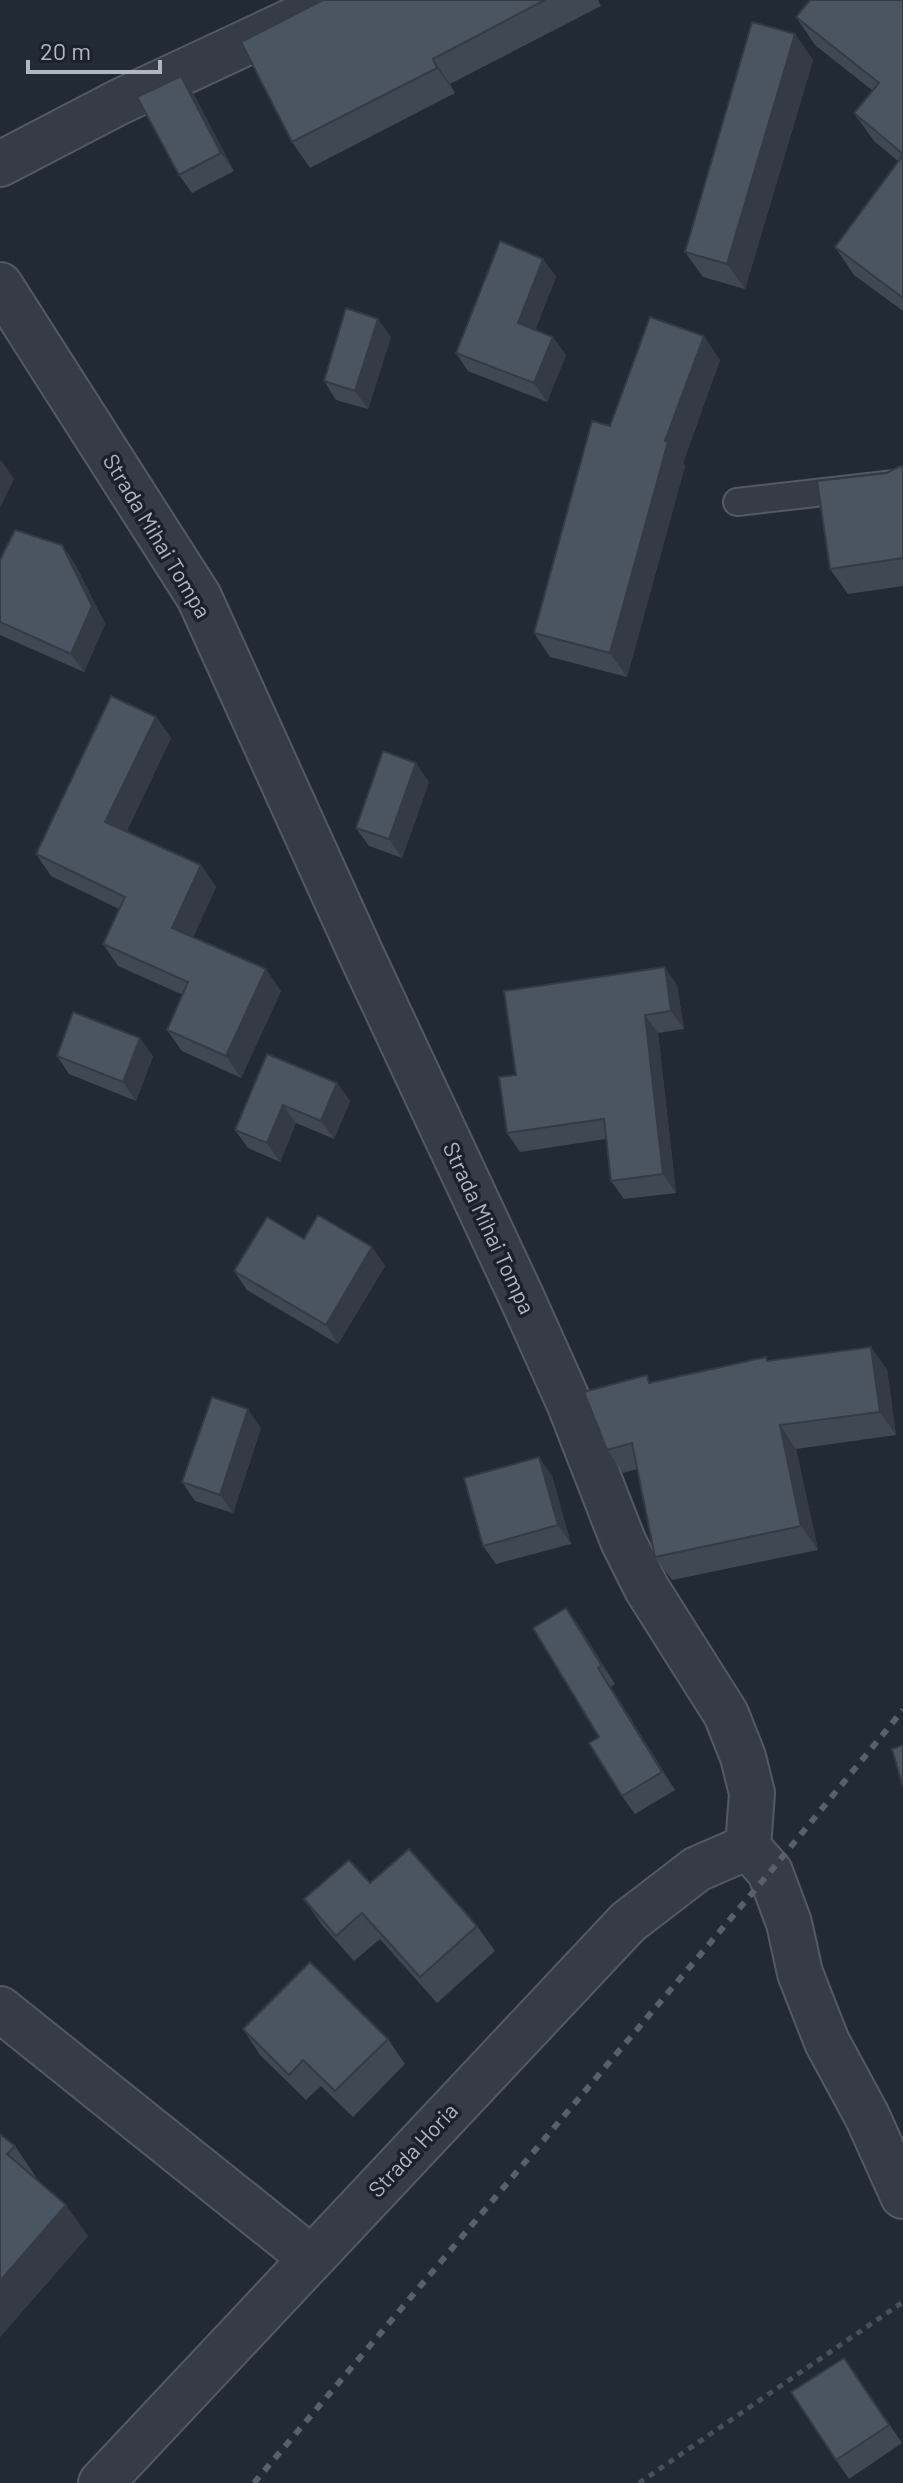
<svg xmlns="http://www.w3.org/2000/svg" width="903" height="2483" font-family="Barlow,sans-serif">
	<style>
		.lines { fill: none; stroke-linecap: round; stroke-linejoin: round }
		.lane-casing { stroke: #535a64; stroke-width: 30 }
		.street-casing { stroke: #535a64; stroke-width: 48 }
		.path { stroke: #445356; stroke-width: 5; stroke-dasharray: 6 6; stroke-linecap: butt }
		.lane { stroke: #353c46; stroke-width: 26 }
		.street { stroke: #353c46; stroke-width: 44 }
		.rail { stroke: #58606d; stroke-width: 6; stroke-dasharray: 8 8; stroke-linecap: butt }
		.wall { fill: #404853 }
		.shaded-wall { fill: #343b44 }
		.building { fill: #4b5461; stroke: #343b44; stroke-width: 2 }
		.labels { text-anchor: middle; stroke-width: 7; stroke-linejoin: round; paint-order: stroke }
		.street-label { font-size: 22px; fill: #b0b7c2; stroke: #1b212a }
	</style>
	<rect width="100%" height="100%" fill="#222a35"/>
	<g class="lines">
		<defs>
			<path id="lane" d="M737,502L903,483"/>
			<g id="street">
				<path d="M0,164L119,102L337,0"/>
				<path d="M0,285L199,597L361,954L521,1296L570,1405L623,1541L647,1589L726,1714L743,1757L752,1793L748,1847L770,1872L789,1923L800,1973L827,2042L867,2116L903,2196"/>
				<path d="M0,2009L311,2258"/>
				<path d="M101,2483L628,1922L697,1869L748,1847"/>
			</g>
		</defs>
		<use href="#lane" class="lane-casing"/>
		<use href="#street" class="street-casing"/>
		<path class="path" d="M639,2483L903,2302"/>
		<use href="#lane" class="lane"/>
		<use href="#street" class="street"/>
		<path class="rail" d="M254,2483L770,1872L903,1710"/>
	</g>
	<g class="wall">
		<path d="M323,0H598L601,6L450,84L455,93L310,168L292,142Z"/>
		<path d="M903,0V311L854,275L835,247L898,161L874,141L854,113L873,91L815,45L796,17Z"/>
		<path d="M795,34L813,60L745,289L703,277L685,252Z"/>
		<path d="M194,95L234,171L192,193L179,175Z"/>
		<path d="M543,259L556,277L535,330L566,355L547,402L468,371L456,353Z"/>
		<path d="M391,337L368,409L336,400L324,381Z"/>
		<path d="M720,360L683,463L685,466L627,677L550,657L534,633L610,426Z"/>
		<path d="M903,466V586L848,594L830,569L887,473Z"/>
		<path d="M0,560L75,564L105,624L84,672L0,635Z"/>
		<path d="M156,717L171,738L126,832L201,865L216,887L193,937L281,991L241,1078L182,1051L167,1030L183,995L118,966L103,944L119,909L51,876L36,854Z"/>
		<path d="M429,782L402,858L369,846L356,828Z"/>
		<path d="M677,985L684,1029L658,1033L676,1193L624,1199L611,1181L606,1139L520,1152L507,1133L516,1075Z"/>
		<path d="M267,1054L337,1083L350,1101L334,1139L296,1123L280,1162L248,1148L235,1130Z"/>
		<path d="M57,1056H153L136,1101L69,1074Z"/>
		<path d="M304,1239L372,1247L385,1266L338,1344L247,1290L234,1271Z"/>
		<path d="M871,1347L887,1370L896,1435L796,1449L818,1550L672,1580L655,1557L637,1469L623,1473L607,1450L652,1382L768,1361Z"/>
		<path d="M261,1428L233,1513L195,1501L182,1482Z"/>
		<path d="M552,1476L571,1544L496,1564L483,1546Z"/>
		<path d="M566,1608L579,1626L615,1684L611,1687L675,1790L635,1814L622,1796L599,1737Z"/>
		<path d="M370,1883L477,1926L495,1951L437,2003L380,1939L354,1961L322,1925L304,1899Z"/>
		<path d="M243,2029L388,2039L405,2064L353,2117L321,2086L306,2100L260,2055Z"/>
		<path d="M0,2134L15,2146L36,2177L35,2178L88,2236L0,2337Z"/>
		<path d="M844,2358L902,2443L849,2479L836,2460Z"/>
	</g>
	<g class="shaded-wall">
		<path d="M795,34L813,60L745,289L727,264Z"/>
		<path d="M433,59L450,84L455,93L437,68Z"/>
		<path d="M181,76L194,95L234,171L221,153Z"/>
		<path d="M543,259L556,277L531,341L518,323Z"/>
		<path d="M378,319L391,337L368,409L355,391Z"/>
		<path d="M704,336L720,360L683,463L685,466L627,677L610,653L665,441Z"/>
		<path d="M553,337L566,355L547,402L534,383Z"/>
		<path d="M1,460L14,479L0,508V462Z"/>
		<path d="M62,545L75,564L105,624L84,672L71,654Z"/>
		<path d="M156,717L171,738L121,844L105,822Z"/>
		<path d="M416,763L429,782L402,858L389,839Z"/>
		<path d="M201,865L216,887L188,949L172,928Z"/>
		<path d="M665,967L677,985L684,1029L671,1011Z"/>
		<path d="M266,969L281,991L241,1078L226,1056Z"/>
		<path d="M645,1015L658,1033L676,1193L663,1174Z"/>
		<path d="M140,1038L153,1056L136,1101L123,1082Z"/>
		<path d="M337,1083L350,1101L334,1139L321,1121Z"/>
		<path d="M283,1105L296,1123L280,1162L267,1143Z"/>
		<path d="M372,1247L385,1266L338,1344L326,1325Z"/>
		<path d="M871,1347L887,1370L896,1435L880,1412Z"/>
		<path d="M248,1409L261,1428L233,1513L220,1495Z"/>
		<path d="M780,1425L796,1449L818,1550L801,1526Z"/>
		<path d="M539,1457L552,1476L571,1544L558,1525Z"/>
		<path d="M566,1608L579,1626L615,1684L602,1666Z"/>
		<path d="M598,1668L611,1687L675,1790L662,1772Z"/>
		<path d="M66,2205L88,2236L0,2337V2281Z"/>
	</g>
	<g class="building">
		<path d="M323,0H545L433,59L437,68L292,142L241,42Z"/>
		<path d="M810,0H903V154L854,113L879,83L796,17Z"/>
		<path d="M752,22L795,34L727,264L685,252Z"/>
		<path d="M181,76L221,153L179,175L137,97Z"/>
		<path d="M903,155V298L835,247Z"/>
		<path d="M500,241L543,259L518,323L553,337L534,383L456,353Z"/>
		<path d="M346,308L378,319L355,391L324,381Z"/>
		<path d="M650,317L704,336L665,441L668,442L610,653L534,633L592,421L610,426Z"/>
		<path d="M903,466V558L830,569L817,481L887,473L898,467Z"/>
		<path d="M15,530L62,545L92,606L71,654L0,622V560Z"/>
		<path d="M111,696L156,717L105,822L201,865L172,928L266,969L226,1056L167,1030L188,982L103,944L125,897L36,854Z"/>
		<path d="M383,751L416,763L389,839L356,828Z"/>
		<path d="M665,967L671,1011L645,1015L663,1174L611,1181L604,1119L507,1133L499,1077L516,1075L504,991Z"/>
		<path d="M73,1012L140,1038L123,1082L57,1056Z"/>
		<path d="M267,1054L337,1083L321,1121L283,1105L267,1143L235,1130Z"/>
		<path d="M318,1215L372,1247L326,1325L234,1271L267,1217L304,1239Z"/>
		<path d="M871,1347L880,1412L780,1425L801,1526L655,1557L632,1443L607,1450L584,1392L647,1375L649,1383L766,1357L767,1361Z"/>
		<path d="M212,1397L248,1409L220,1495L182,1482Z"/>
		<path d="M539,1457L558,1525L483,1546L464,1478Z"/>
		<path d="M566,1608L602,1666L598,1668L662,1772L622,1796L589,1743L599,1737L533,1628Z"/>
		<path d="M903,1745V1787L892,1749Z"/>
		<path d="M409,1849L477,1926L420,1977L362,1913L336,1936L304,1899L349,1860L370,1883Z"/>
		<path d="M310,1962L388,2039L335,2091L303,2060L289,2075L243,2029Z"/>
		<path d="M0,2134L15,2146L7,2154L66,2205L0,2281Z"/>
		<path d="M844,2358L889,2425L836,2460L791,2392Z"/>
	</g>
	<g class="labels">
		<g class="street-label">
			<text transform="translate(157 536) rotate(59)" y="8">Strada Mihai Tompa</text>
			<text transform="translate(489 1228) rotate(65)" y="8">Strada Mihai Tompa</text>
			<text transform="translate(413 2150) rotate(-47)" y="8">Strada Horia</text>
		</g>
	</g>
	<path d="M28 60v12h132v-12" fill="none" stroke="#b0b7c2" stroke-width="4"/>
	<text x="40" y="60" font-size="24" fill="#b0b7c2" stroke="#1b212a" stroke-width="6" paint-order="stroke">20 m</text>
</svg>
